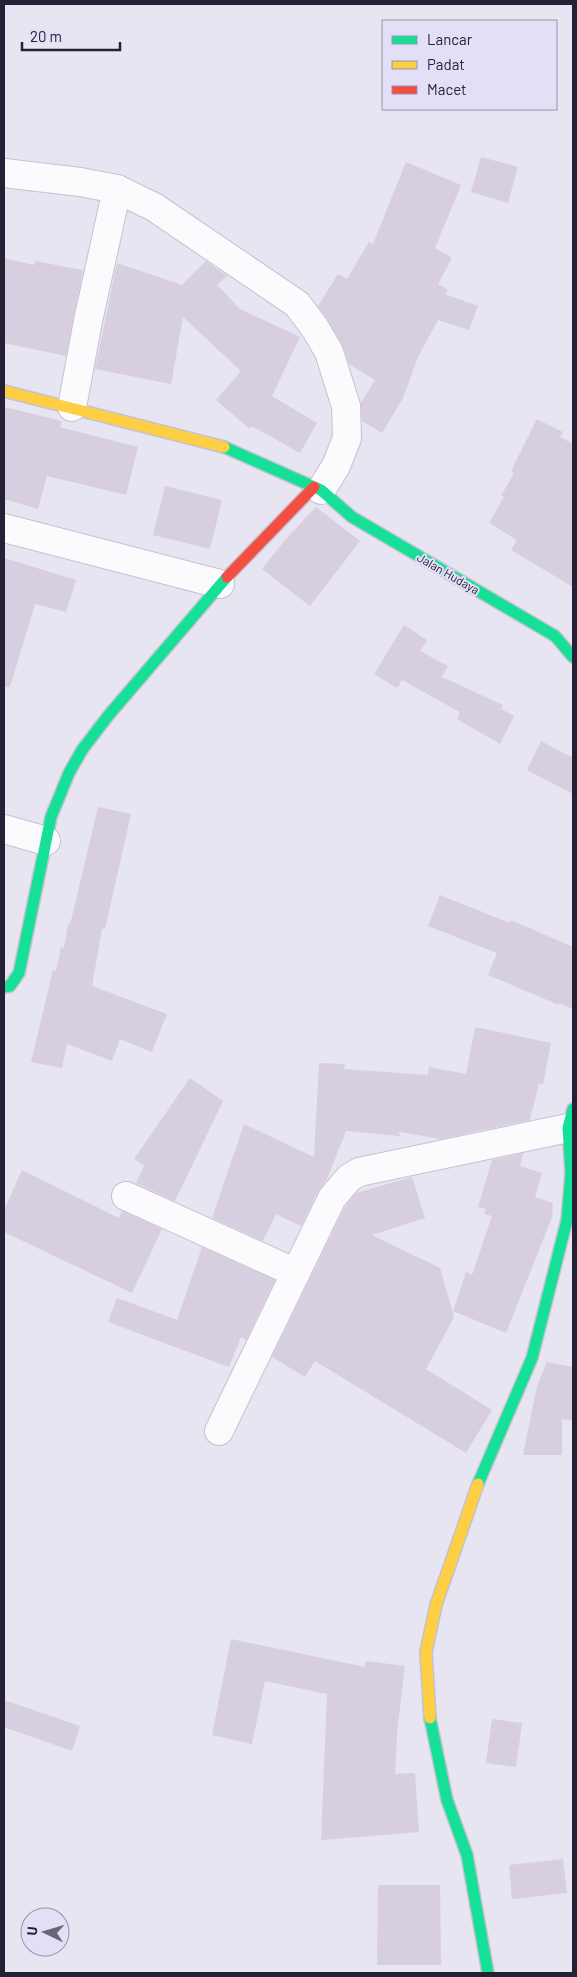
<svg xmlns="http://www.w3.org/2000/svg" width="577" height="1977" font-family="Barlow,sans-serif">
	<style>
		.building { fill: #d7cee0 }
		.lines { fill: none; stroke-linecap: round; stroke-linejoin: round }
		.street-casing { stroke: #c4c2d1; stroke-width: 30 }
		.fast-casing { stroke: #c4c2d1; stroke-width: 14 }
		.slow-casing { stroke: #c4c2d1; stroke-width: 14 }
		.jam-casing { stroke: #c4c2d1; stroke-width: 14 }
		.street { stroke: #fbfbfd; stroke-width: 28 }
		.fast { stroke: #16e098; stroke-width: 11 }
		.slow { stroke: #ffcf43; stroke-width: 11 }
		.jam { stroke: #f24e42; stroke-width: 11 }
		.labels { text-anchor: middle; stroke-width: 4; stroke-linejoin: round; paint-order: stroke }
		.street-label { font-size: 12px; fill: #252036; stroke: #e3dff7 }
	</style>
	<rect width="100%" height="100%" fill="#e6e5f1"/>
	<g class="building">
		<path d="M481,157L518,167L508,203L471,192Z"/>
		<path d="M406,162L461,185L435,248L452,258L438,284L448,290L445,294L478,306L469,330L438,320L418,357L403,398L382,433L362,421L361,403L375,380L349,364L342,344L318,306L338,274L347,279L369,242L373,244Z"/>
		<path d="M4,258L34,265L35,261L83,270L66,356L4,343Z"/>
		<path d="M206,261L227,276L217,285L240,309L300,337L272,396L317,423L300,453L252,426L250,429L216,400L241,371L183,317L171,384L95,369L117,263L182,285Z"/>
		<path d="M4,407L62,421L60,427L138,447L126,495L47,476L38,509L4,499Z"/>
		<path d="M537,419L563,432L560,437L573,444V587L511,550L517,540L489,523L504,497L501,496L514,473L511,471Z"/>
		<path d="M165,486L222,500L210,549L153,535Z"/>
		<path d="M316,507L360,541L310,606L262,569L285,540Z"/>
		<path d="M4,558L76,580L66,612L35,604L10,687L4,686Z"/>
		<path d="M404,625L427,640L420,651L448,666L442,677L503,705L501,709L514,716L500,744L457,719L460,712L402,680L397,688L374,674Z"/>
		<path d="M541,741L573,758V794L527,770Z"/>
		<path d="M98,807L131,814L105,929H102L92,986L167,1014L152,1052L120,1039L112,1061L67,1044L62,1068L31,1062L53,970L56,971L61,947L64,948L68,924L70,925Z"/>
		<path d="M440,895L510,923L511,920L573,947V1009L559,1003V1005L488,975L497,953L428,926Z"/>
		<path d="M475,1027L551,1043L543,1084L539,1083L530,1120L441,1139L399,1132L400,1136L346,1131L327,1179L318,1191L301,1226L276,1214L263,1241L212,1218L244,1124L314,1157L319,1063L345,1064L344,1069L428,1075L429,1067L466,1074Z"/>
		<path d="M190,1078L223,1101L175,1201L136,1183L144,1166L134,1159Z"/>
		<path d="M523,1153L520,1166L542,1173L535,1197L553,1203L552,1217L506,1333L453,1311L466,1272L472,1275L492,1216L484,1214L486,1209L478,1207L492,1160Z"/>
		<path d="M22,1170L119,1218L122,1211L162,1229L132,1293L4,1232V1210Z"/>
		<path d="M412,1177L425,1218L372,1235L440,1268L454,1317L426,1369L492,1410L466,1453L315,1361L305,1377L272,1357L345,1207L356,1193Z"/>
		<path d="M202,1247L275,1280L246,1340L241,1337L229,1367L108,1322L117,1298L177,1320Z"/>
		<path d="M547,1362L573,1367V1421L562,1419V1455H523L537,1386Z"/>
		<path d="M231,1639L365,1667L366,1661L405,1666L397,1732L395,1774L415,1773L419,1832L321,1840L327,1694L265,1681L252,1744L212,1735Z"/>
		<path d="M4,1700L80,1726L72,1751L4,1727Z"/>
		<path d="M492,1719L522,1723L516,1767L486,1763Z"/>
		<path d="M563,1859L567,1893L512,1899L509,1865Z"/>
		<path d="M378,1885H440L441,1965H377Z"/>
	</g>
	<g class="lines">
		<defs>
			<g id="street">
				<path d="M4,173L80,182L117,189L154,207L297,304L315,328L329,352L346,406L347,438L336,466L321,490"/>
				<path d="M72,407L88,321L117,189"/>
				<path d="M4,528L220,584"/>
				<path d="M4,829L46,841"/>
				<path d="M126,1196L296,1273"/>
				<path d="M219,1431L332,1198L349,1178L359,1172L568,1128"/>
			</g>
			<g id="fast">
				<path d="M224,447L321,490L352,517L555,636L573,657"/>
				<path d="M4,987L10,986L19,973L51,817L69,773L82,750L108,716L227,577"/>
				<path d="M478,1484L532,1358L567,1220L571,1173L568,1128L573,1109"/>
				<path d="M430,1718L447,1800L467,1855L488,1973"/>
			</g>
			<g id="slow">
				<path d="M4,391L224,447"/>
				<path d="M430,1718L426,1652L436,1605L478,1484"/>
			</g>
			<path id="jam" d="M227,577L314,487"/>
		</defs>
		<use href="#street" class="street-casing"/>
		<use href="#fast" class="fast-casing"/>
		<use href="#slow" class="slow-casing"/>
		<use href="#jam" class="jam-casing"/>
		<use href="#street" class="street"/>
		<use href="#fast" class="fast"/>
		<use href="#slow" class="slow"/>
		<use href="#jam" class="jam"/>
	</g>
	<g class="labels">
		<g class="street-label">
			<text transform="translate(448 574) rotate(30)" y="4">Jalan Hudaya</text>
		</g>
	</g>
	<rect width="577" height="1977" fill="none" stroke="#252036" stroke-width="10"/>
	<rect x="382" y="20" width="175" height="90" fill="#e3dff7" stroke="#9793aa"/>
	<rect x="392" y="36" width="25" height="8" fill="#16e098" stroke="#9793aa"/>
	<text x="427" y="45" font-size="15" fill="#252036">Lancar</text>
	<rect x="392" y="61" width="25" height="8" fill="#ffcf43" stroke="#9793aa"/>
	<text x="427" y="70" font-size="15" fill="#252036">Padat</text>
	<rect x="392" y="86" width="25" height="8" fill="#f24e42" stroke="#9793aa"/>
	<text x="427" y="95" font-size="15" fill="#252036">Macet</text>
	<g transform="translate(45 1932) rotate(275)"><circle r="24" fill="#e3dff7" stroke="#9793aa"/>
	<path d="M0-4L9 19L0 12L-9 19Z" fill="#696577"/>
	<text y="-8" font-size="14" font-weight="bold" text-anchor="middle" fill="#252036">U</text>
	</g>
	<path d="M22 42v8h98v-8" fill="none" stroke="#252036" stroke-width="2.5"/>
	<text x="30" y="42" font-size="15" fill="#252036" stroke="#e3dff7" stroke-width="4" paint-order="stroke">20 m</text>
</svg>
